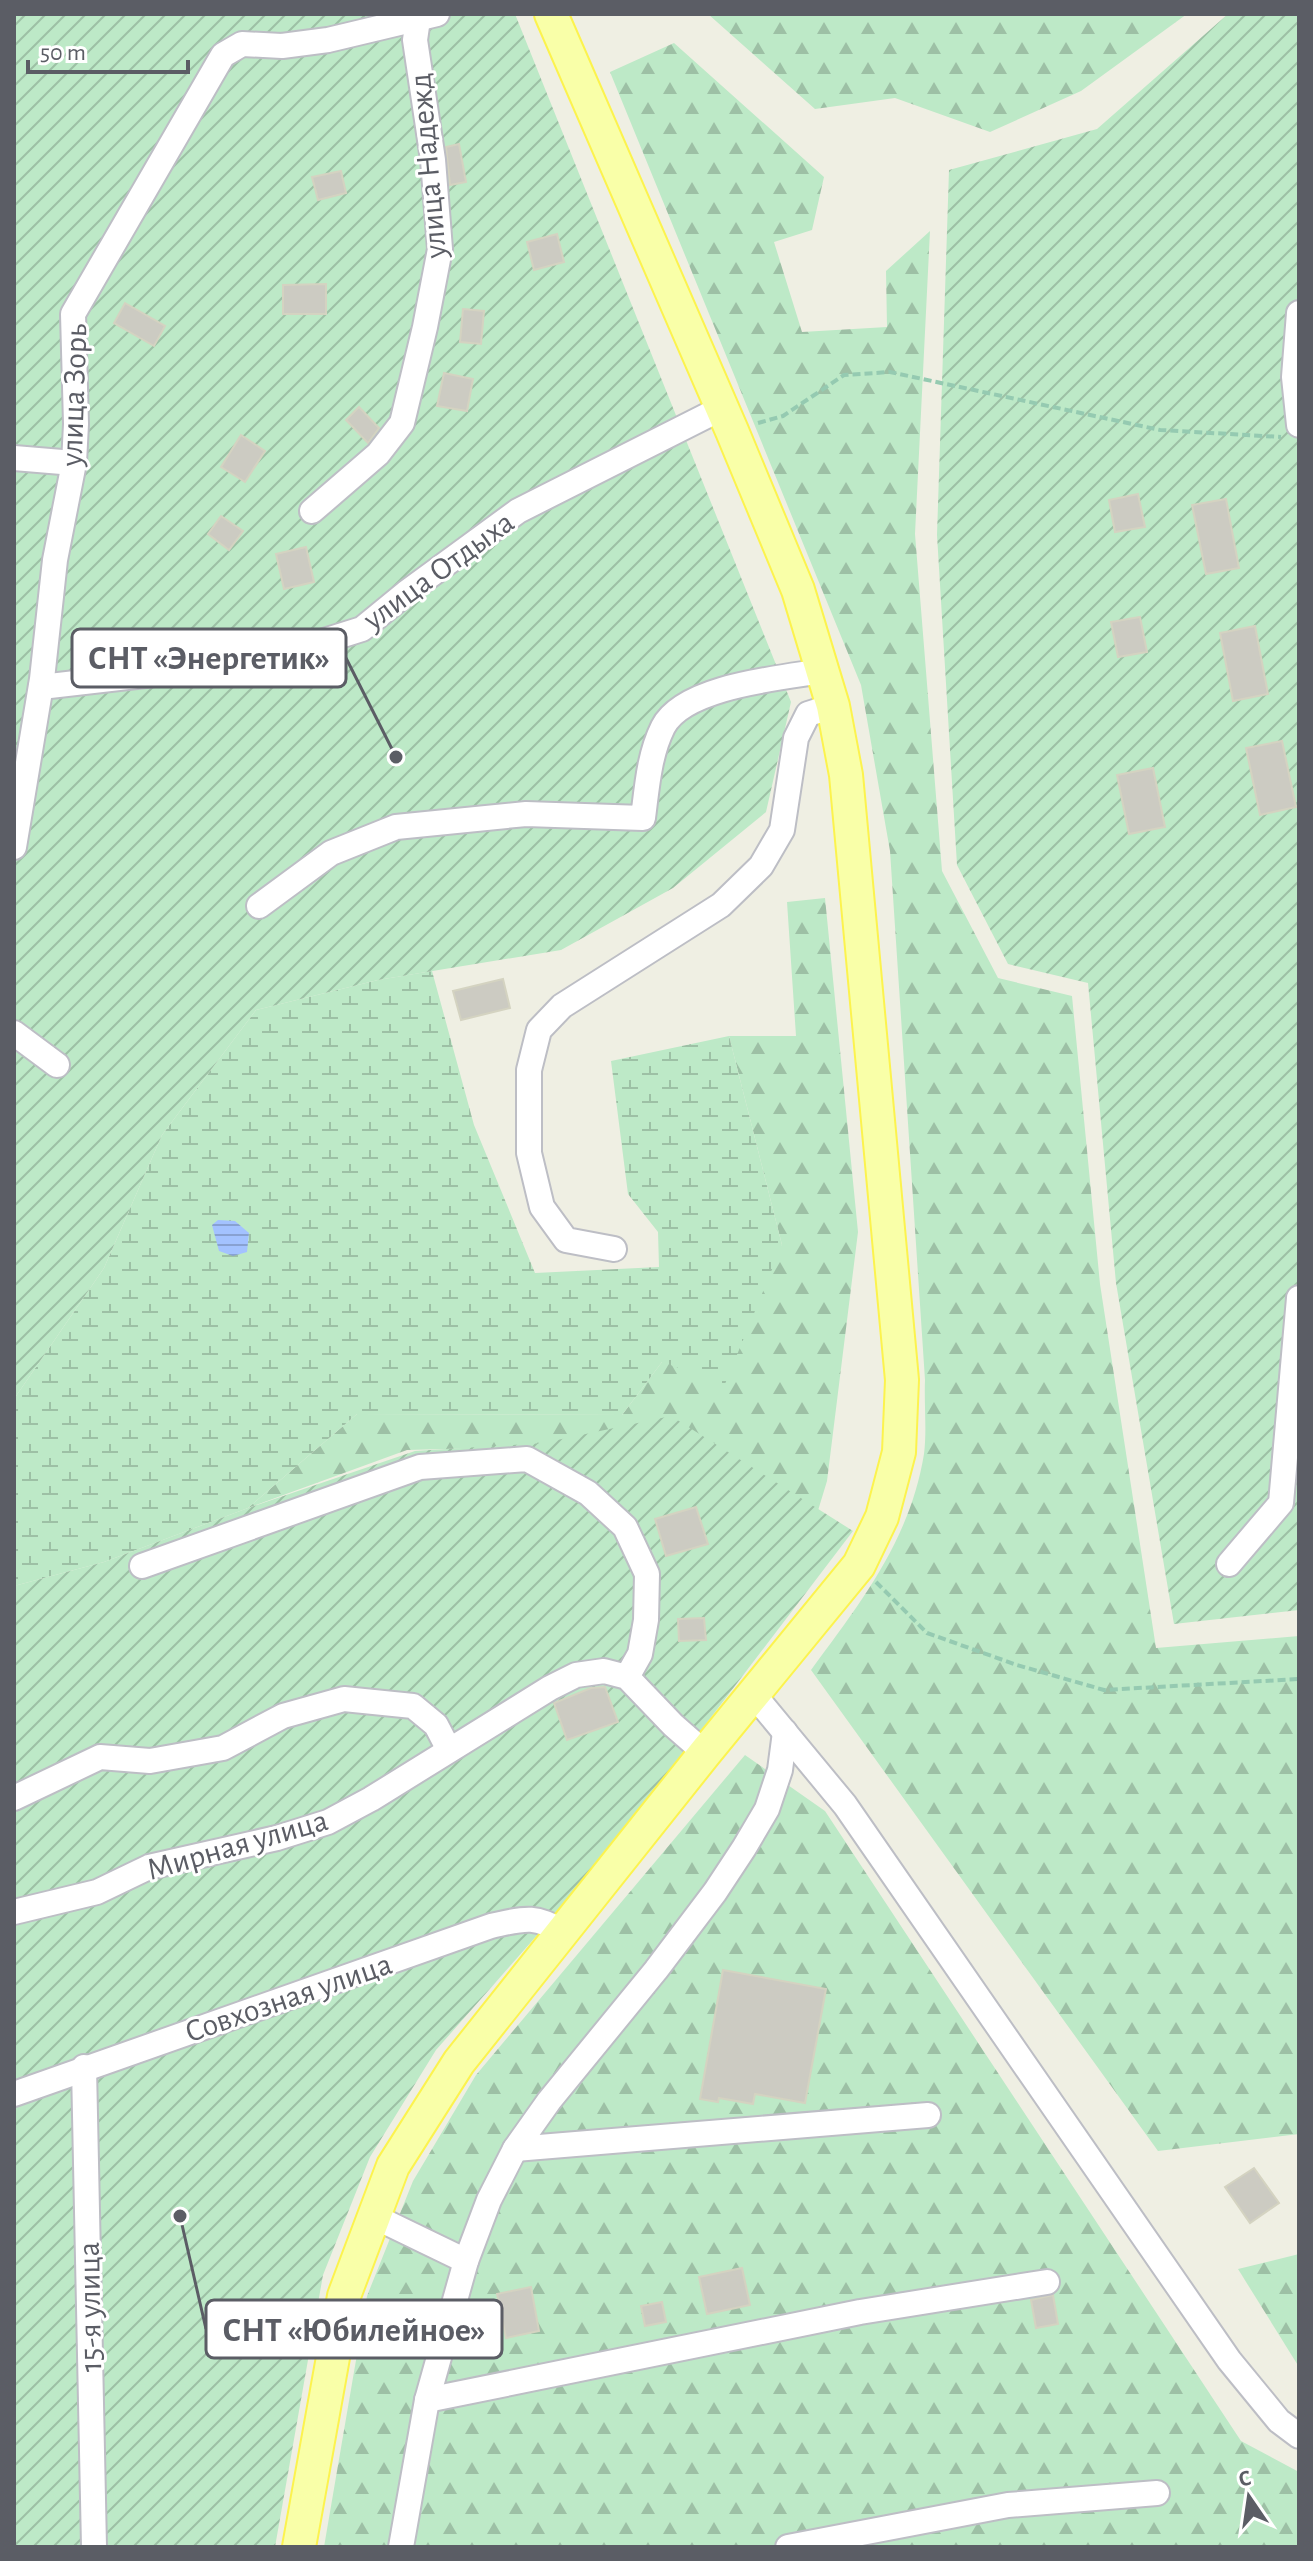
<svg xmlns="http://www.w3.org/2000/svg" width="1313" height="2561" font-family="'Alegreya Sans',sans-serif">
	<style>
		.forest { fill: url(#forest-firs) }
		.wetland { fill: url(#wetland-marsh) }
		.garden { fill: url(#garden-furrows) }
		.water { fill: url(#water-rules) }
		.building { fill: #cccbc2; stroke: #d4d3c1; stroke-width: 2 }
		.lines { fill: none; stroke-linecap: round; stroke-linejoin: round }
		.minor-casing { stroke: #bdbec5; stroke-width: 28 }
		.major-casing { stroke: #fcf34e; stroke-width: 36 }
		.path { stroke: #95cab1; stroke-width: 4; stroke-dasharray: 8 4; stroke-linecap: butt }
		.minor { stroke: #fff; stroke-width: 24 }
		.major { stroke: #f9ffa8; stroke-width: 32 }
		.labels { text-anchor: middle; stroke-width: 6; stroke-linejoin: round; paint-order: stroke }
		.street-label { font-size: 32px; fill: #5b5d65; stroke: #fff }
		.leader { fill: none; stroke: #5b5d65; stroke-width: 3 }
		.callout-dot { fill: #5b5d65; stroke: #fff; stroke-width: 3 }
		.callout { fill: #fff; stroke: #5b5d65; stroke-width: 3 }
		.callout-label { font-size: 34px; text-anchor: middle; font-weight: bold; fill: #5b5d65 }
	</style>
	<defs>
		<pattern id="forest-firs" width="22" height="20" patternUnits="userSpaceOnUse" patternTransform="scale(2)"><rect width="22" height="20" fill="#bde9c7"/><path d="M5 1l3.5 6h-7zM16 11l3.5 6h-7z" fill="#9dc0a5"/></pattern>
		<pattern id="wetland-marsh" width="20" height="14" patternUnits="userSpaceOnUse" patternTransform="scale(2)"><rect width="20" height="14" fill="#bde9c7"/><path d="M1 5h8M5 5V1M11 12h8M15 12V8" fill="none" stroke="#9dc0a5"/></pattern>
		<pattern id="garden-furrows" width="10" height="10" patternUnits="userSpaceOnUse" patternTransform="scale(2)"><rect width="10" height="10" fill="#bde9c7"/><path d="M-1 1l2-2M0 10L10 0M9 11l2-2" fill="none" stroke="#9dc0a5"/></pattern>
		<pattern id="water-rules" width="6" height="5" patternUnits="userSpaceOnUse" patternTransform="scale(2)"><rect width="6" height="5" fill="#a3c2ff"/><path d="M0 2.5h6" fill="none" stroke="#88a1d2"/></pattern>
	</defs>
	<rect width="100%" height="100%" fill="#efefe3"/>
	<g class="forest">
		<path d="M708,14H1187L1081,91L990,132L895,98L815,109Z"/>
		<path d="M674,43L824,177L812,230L774,242L802,332L887,327L886,271L930,231L915,534L942,871L998,978L1072,996L1100,1284L1156,1648L1299,1636V2134L1158,2151L811,1670C861,1602 910,1540 924,1454C927,1431 924,1404 925,1380L890,851L861,685L610,72Z"/>
		<path d="M825,898L858,1232L827,1481L799,1573L562,1446L407,1450L248,1508L357,1414L622,1415L662,1362L782,1245L729,1036H796L787,902Z"/>
		<path d="M745,1755L825,1811L1241,2441L1299,2472V2547H324L367,2296L413,2181L476,2075Z"/>
		<path d="M1299,2254V2367L1238,2269Z"/>
	</g>
	<path class="wetland" d="M432,971L474,1125L535,1273L659,1267L658,1232L628,1194L611,1061L729,1036L782,1245L725,1384L662,1362L622,1415L357,1414L248,1508L104,1562L14,1586V1399L104,1268L162,1135L256,1010L378,980Z"/>
	<g class="garden">
		<path d="M14,14H515L791,702L766,812L673,888L561,950L378,980L256,1010L162,1135L104,1268L14,1399Z"/>
		<path d="M1228,14H1299V1610L1174,1624L1116,1283L1088,983L1008,964L957,865L937,535L949,170L1097,129Z"/>
		<path d="M671,1416L853,1531L597,1867L436,2050L370,2157L323,2275L275,2547H14V1586L104,1562L248,1508L415,1451L543,1443Z"/>
	</g>
	<path class="water" d="M218,1220L235,1221L249,1233L247,1252L233,1256L219,1251L212,1225Z"/>
	<g class="building">
		<path d="M459,144L466,182L450,185L446,147Z"/>
		<path d="M341,171L346,193L318,200L312,177Z"/>
		<path d="M557,234L564,262L534,270L527,242Z"/>
		<path d="M326,284V314H283V285Z"/>
		<path d="M125,303L165,326L154,346L114,323Z"/>
		<path d="M463,309L484,311L481,344L460,342Z"/>
		<path d="M444,373L473,379L467,411L437,406Z"/>
		<path d="M359,407L379,428L368,443L346,420Z"/>
		<path d="M241,435L265,451L245,482L221,467Z"/>
		<path d="M1138,494L1145,527L1115,532L1109,500Z"/>
		<path d="M1226,499L1239,568L1206,574L1192,505Z"/>
		<path d="M221,516L243,531L229,550L208,534Z"/>
		<path d="M306,547L314,582L284,589L276,554Z"/>
		<path d="M1140,617L1147,652L1118,657L1111,622Z"/>
		<path d="M1255,626L1268,694L1233,701L1220,633Z"/>
		<path d="M1282,741L1296,807L1260,815L1246,748Z"/>
		<path d="M1153,768L1165,827L1129,834L1117,775Z"/>
		<path d="M503,979L510,1008L461,1020L453,991Z"/>
		<path d="M696,1507L708,1544L666,1556L655,1519Z"/>
		<path d="M704,1618L706,1640L679,1641L678,1619Z"/>
		<path d="M605,1687L618,1722L567,1740L554,1703L591,1688Z"/>
		<path d="M723,1970L826,1989L805,2103L755,2094L753,2104L719,2098L718,2102L700,2099Z"/>
		<path d="M1254,2168L1279,2203L1250,2223L1225,2187Z"/>
		<path d="M742,2268L750,2305L707,2314L699,2277Z"/>
		<path d="M531,2287L539,2331L506,2338L497,2294Z"/>
		<path d="M1053,2295L1058,2324L1036,2328L1031,2300Z"/>
		<path d="M662,2302L666,2322L645,2326L641,2306Z"/>
	</g>
	<g class="lines">
		<defs>
			<g id="minor">
				<path d="M1299,313L1294,377L1299,425"/>
				<path d="M14,458L74,463"/>
				<path d="M312,511L378,454L402,423L425,327L440,249L433,160L415,40L418,19"/>
				<path d="M41,687L180,671L276,656L362,629L406,593L518,511L722,408"/>
				<path d="M14,847L42,679L55,560L74,463L76,424L73,314L223,55L242,44L282,46L328,40L437,14"/>
				<path d="M259,906L331,853L396,827L526,814L643,818C647,787 649,755 663,727C684,686 781,678 823,671"/>
				<path d="M14,1033L57,1065"/>
				<path d="M614,1249L566,1240L542,1207L529,1153V1070L539,1030L562,1006L721,905L761,866L782,830L796,738L808,714L833,706"/>
				<path d="M1229,1564L1281,1503L1299,1298"/>
				<path d="M142,1566L420,1467L527,1459L588,1493L625,1527L647,1574L646,1620L640,1654L627,1677"/>
				<path d="M754,1695L845,1805L1229,2360L1279,2421L1299,2436"/>
				<path d="M14,1798L100,1757L150,1761L223,1748L283,1716L344,1699L413,1706L436,1725L449,1750"/>
				<path d="M14,1912L97,1892L149,1867L277,1838L328,1822L371,1799L550,1688L576,1675L604,1671L627,1677L673,1725L705,1753"/>
				<path d="M84,2067L94,2547"/>
				<path d="M14,2094L491,1926C523,1919 534,1914 563,1932"/>
				<path d="M515,2149L928,2115"/>
				<path d="M373,2216L466,2261"/>
				<path d="M427,2400L860,2312L1047,2282"/>
				<path d="M401,2547L427,2400L466,2261L489,2200L515,2149L549,2101L656,1970L715,1892L744,1848L767,1809L780,1770L785,1732"/>
				<path d="M788,2547L1008,2505L1157,2493"/>
			</g>
			<path id="major" d="M299,2547L344,2296L393,2166L459,2062L705,1753L859,1565L882,1517L899,1452L902,1380L846,775L833,706L798,590L732,431L551,14"/>
		</defs>
		<use href="#minor" class="minor-casing"/>
		<use href="#major" class="major-casing"/>
		<g class="path">
			<path d="M758,423L783,416L844,375L890,372L1160,430L1281,437"/>
			<path d="M876,1582L927,1633L1017,1665L1104,1690L1299,1679"/>
		</g>
		<use href="#minor" class="minor"/>
		<use href="#major" class="major"/>
	</g>
	<g class="labels">
		<g class="street-label">
			<text transform="translate(427 166) rotate(-95)" y="11">улица Надежд</text>
			<text transform="translate(73 395) rotate(-88)" y="11">улица Зорь</text>
			<text transform="translate(438 570) rotate(-36)" y="11">улица Отдыха</text>
			<text transform="translate(237 1844) rotate(-16)" y="11">Мирная улица</text>
			<text transform="translate(288 1997) rotate(-19)" y="11">Совхозная улица</text>
			<text transform="translate(89 2307) rotate(-91)" y="11">15-я улица</text>
		</g>
	</g>
	<path class="leader" d="M396 757L346 658M180 2216L206 2329"/>
	<g class="callout-dot">
		<circle cx="396" cy="757" r="8"/>
		<circle cx="180" cy="2216" r="8"/>
	</g>
	<g class="callout">
		<rect x="72" y="629" width="274" height="58" rx="8"/>
		<rect x="206" y="2300" width="296" height="58" rx="8"/>
	</g>
	<g class="callout-label">
		<text x="209" y="669">СНТ «Энергетик»</text>
		<text x="354" y="2341">СНТ «Юбилейное»</text>
	</g>
	<rect width="1313" height="2561" fill="none" stroke="#5b5d65" stroke-width="32"/>
	<g transform="translate(1249 2497) rotate(347)" stroke="#ffffff" stroke-width="6" paint-order="stroke">
	<path d="M0-6L14 30L0 20L-14 30Z" fill="#5b5d65"/>
	<text y="-12" font-size="22" font-weight="bold" text-anchor="middle" fill="#5b5d65">С</text>
	</g>
	<path d="M28 60v12h160v-12" fill="none" stroke="#5b5d65" stroke-width="4"/>
	<text x="40" y="60" font-size="24" fill="#5b5d65" stroke="#ffffff" stroke-width="6" paint-order="stroke">50 m</text>
</svg>
